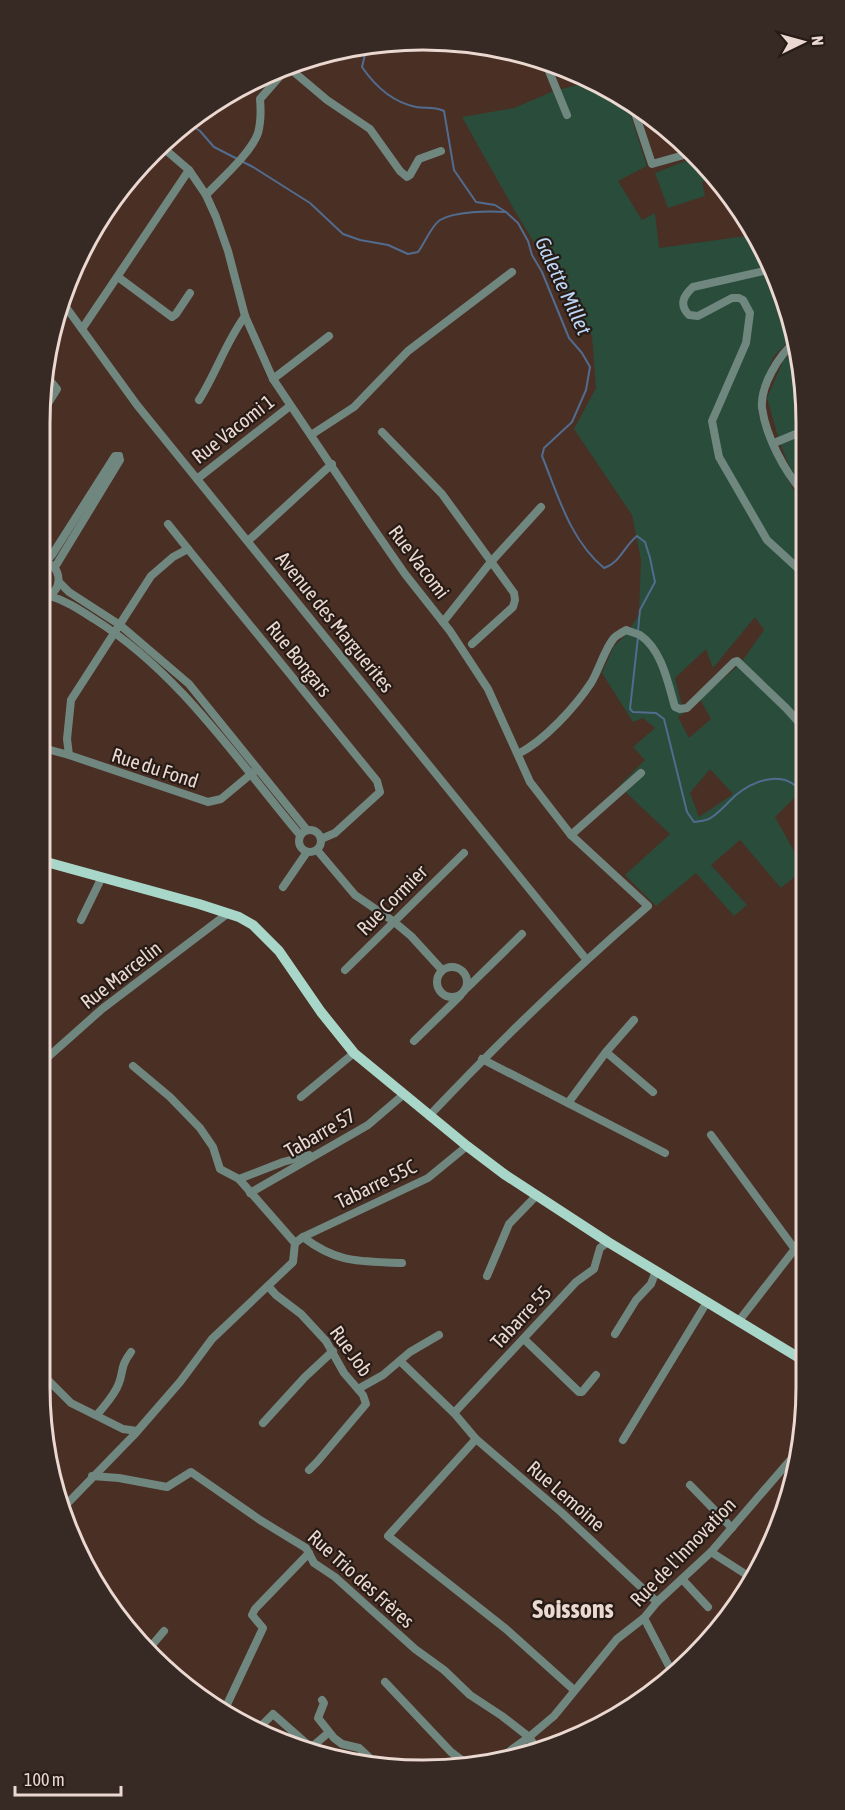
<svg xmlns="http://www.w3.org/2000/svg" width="845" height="1810" font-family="'Asap Condensed',sans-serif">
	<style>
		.green { fill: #294c3b; fill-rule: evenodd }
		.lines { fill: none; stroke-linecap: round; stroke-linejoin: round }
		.stream { stroke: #516c8e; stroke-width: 2 }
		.minor { stroke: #708780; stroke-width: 8 }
		.major { stroke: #a8d7c9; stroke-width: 10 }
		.labels { text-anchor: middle; stroke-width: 4.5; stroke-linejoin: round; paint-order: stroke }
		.street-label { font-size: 20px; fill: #ead8d1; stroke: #271b16 }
		.water-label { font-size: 21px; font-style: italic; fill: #bbd6f8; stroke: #271b16 }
		.district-label { font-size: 26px; font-weight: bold; fill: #ead8d1; stroke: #271b16 }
		.rim { fill: none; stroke: #ead8d1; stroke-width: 3 }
	</style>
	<rect width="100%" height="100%" fill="#4a2f25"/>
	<g class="green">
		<path d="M592,81L626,101L647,166L618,181L642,220L655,213L659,248L753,235L777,275L793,337L774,356L760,389L758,412L771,449L793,489L803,498L804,788L775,817L804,869L781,888L740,840L711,865L747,905L734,916L696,873L656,906L625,875L670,834L619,786L645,760L633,747L655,728L643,718L633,722L602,673L614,646L627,634L639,614L641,560L632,515L574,429L596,388L592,336L516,213L462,117L514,108L551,92ZM755,617L764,630L740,664L700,699L711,719L689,738L678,717L684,713L675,678L706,649L713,668ZM710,769L733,794L699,817L690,793Z"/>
		<path d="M692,155L714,176L702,182L705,196L668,208L655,173L693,158Z"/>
		<path d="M795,348L799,374L803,373V485C783,465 775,424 767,398L783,361Z"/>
	</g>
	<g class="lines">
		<g class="stream">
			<path d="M366,50L362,67C375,86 392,102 416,107C426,109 432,106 444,111L454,170L476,202L495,205L506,212"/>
			<path d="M191,125L200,131L214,147L253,167L310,203L343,234L360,240L388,245L408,254L418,252C425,243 431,226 440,220C455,211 489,211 506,212L518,223L528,241L532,255L542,272L569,338L582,353L590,367L586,390L572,422L544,448L542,456C558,495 570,540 604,568C620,563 624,546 637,536L645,542L650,558L655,582L640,610L638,631"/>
			<path d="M638,637L630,709L633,712L656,713L664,719L687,812L694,822C700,821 708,821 712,817C721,811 728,802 736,795C757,778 788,769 804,796"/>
		</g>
		<g class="minor">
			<path d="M546,64L567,115"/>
			<path d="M632,104L652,164L691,153"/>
			<path d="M160,145L189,170L206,195L216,217L228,251L245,316L273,379L369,522L405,574L450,631L488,689L530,782L571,835L648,906C571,972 499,1042 429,1116"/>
			<path d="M206,195C221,179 251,153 258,133C261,122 261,110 260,99L288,67L327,100L370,129L400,171L407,177L410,175L419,159L441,151"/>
			<path d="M773,269L693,287C683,296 679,305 689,315L698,316L732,298H739L743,300L750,313L746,343L712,421L719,457L767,540L803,573"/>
			<path d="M118,277L172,317L176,314L190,293"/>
			<path d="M63,303L137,405L586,959"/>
			<path d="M82,329L189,170"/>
			<path d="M795,342C779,355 760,386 762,408C766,436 784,471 803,492"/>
			<path d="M273,379L329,336"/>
			<path d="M199,400C216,373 226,342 245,316"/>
			<path d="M40,416L57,389L48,378"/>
			<path d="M382,432L442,494L514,593L515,600L513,607L472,644"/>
			<path d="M311,435L354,407L408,351L512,272"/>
			<path d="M774,443L803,431"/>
			<path d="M197,479L290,406"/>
			<path d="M168,524L188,549"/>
			<path d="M248,541L332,464"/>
			<path d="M46,562L52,555L115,456H119"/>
			<path d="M55,567L120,460L119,456"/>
			<path d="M59,582L69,592L120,625L189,684L307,830"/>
			<path d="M50,596C67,601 80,610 94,619C179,672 237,760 300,835"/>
			<path d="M39,598C65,597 65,562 39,561"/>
			<path d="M443,622L490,563L541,507"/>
			<path d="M39,747L69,755"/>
			<path d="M518,754C544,741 575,707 591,683C599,670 605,648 614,638C617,635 623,632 626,630C631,632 636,633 640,635C662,650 668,683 675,707L680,709L687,708L734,662L737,661L786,708L804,728"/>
			<path d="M257,769L221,799L208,802L69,755L67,739L71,700L151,576L173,557L188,549L377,781L380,792L335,833L321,839"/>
			<circle cx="310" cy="841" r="11"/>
			<path d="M571,835L641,773"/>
			<path d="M317,850L355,895L393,921L411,936L442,970"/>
			<path d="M283,887L307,852"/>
			<path d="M81,920L102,877"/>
			<circle cx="452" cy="982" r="15"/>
			<path d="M345,970L464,853"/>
			<path d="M467,988L522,934"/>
			<path d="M414,1041L460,996"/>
			<path d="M606,1052L653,1092"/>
			<path d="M482,1059L665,1153"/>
			<path d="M39,1065L102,1009L227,914"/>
			<path d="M133,1066L170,1097L200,1128L213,1147L220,1169L239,1179L295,1243"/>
			<path d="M301,1097L354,1053"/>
			<path d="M568,1103L606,1052L634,1020"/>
			<path d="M711,1135L794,1248"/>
			<path d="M239,1179L283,1162L309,1155"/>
			<path d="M250,1193L368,1125L403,1095"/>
			<path d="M303,1237C338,1264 361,1261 402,1263"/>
			<path d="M295,1243L303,1237L428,1178L467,1146"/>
			<path d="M487,1276L509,1224L537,1195"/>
			<path d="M268,1286L276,1295L301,1314L326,1341L344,1373L363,1395L366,1404L317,1462L309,1470"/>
			<path d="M738,1322L805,1236"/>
			<path d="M615,1334L636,1300L651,1284L656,1271"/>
			<path d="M524,1339L579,1392H582L596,1375"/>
			<path d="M797,1357L806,1347"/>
			<path d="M400,1361L454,1413L476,1439L561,1512L657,1602"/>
			<path d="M39,1371L71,1403L123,1429L137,1431"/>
			<path d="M358,1389L383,1375L410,1352L439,1335"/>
			<path d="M454,1413L576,1282L594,1269L600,1248L608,1242"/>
			<path d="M97,1415C104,1406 115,1395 119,1383C124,1369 120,1367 131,1352"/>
			<path d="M263,1423L305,1377L333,1351"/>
			<path d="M476,1439L388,1536L506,1629L574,1690"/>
			<path d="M623,1440L707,1302"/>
			<path d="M92,1476L119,1478L167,1487L191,1472L260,1520L306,1548L314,1563L335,1577L415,1649L444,1670L470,1695L502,1716L529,1737L537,1749"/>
			<path d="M690,1485L732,1528"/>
			<path d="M60,1511L133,1436L180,1382L212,1339L293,1262L295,1243"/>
			<path d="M711,1552L750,1577"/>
			<path d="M682,1579L708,1607"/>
			<path d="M644,1618L672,1672"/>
			<path d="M147,1651L164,1631"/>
			<path d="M385,1682L451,1752L467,1764"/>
			<path d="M322,1700L324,1703L318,1718L334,1738L342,1744L359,1748L376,1764"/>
			<path d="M223,1713L263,1628L252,1615L255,1609L309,1553"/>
			<path d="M257,1730L273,1714L307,1744L313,1746L328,1733"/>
			<path d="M492,1764L529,1737L554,1716L617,1639L644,1618L657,1602L711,1552L792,1458"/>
		</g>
		<path class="major" d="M39,860L199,904L239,917L253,925L279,951L321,1012L354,1053L467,1146L504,1174L608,1242L806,1362"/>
	</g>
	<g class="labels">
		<g class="street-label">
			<text transform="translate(233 429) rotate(-38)" y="7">Rue Vacomi 1</text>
			<text transform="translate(419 562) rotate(53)" y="7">Rue Vacomi</text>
			<text transform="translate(335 622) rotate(51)" y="7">Avenue des Marguerites</text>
			<text transform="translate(299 659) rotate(51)" y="7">Rue Bongars</text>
			<text transform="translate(155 768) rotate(18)" y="7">Rue du Fond</text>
			<text transform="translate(392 900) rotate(-45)" y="7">Rue Cormier</text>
			<text transform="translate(121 975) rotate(-38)" y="7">Rue Marcelin</text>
			<text transform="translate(320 1133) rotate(-30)" y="7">Tabarre 57</text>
			<text transform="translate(376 1184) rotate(-26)" y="7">Tabarre 55C</text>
			<text transform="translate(521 1317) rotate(-47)" y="7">Tabarre 55</text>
			<text transform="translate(351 1351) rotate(54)" y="7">Rue Job</text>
			<text transform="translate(566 1496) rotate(41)" y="7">Rue Lemoine</text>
			<text transform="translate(683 1552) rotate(-46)" y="7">Rue de l'Innovation</text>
			<text transform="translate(361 1579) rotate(42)" y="7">Rue Trio des Frères</text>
		</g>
		<g class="water-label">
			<text transform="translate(563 286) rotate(65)" y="7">Galette Millet</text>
		</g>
		<g class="district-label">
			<text x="573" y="1618">Soissons</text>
		</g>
	</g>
	<path d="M0 0H845V1810H0ZM423 50H423A373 373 0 0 1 796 423V1387A373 373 0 0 1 423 1760H423A373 373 0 0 1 50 1387V423A373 373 0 0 1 423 50Z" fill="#372a25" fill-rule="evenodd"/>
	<path class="rim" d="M423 50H423A373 373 0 0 1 796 423V1387A373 373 0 0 1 423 1760H423A373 373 0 0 1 50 1387V423A373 373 0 0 1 423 50Z"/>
	<g transform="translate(803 42) rotate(85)" stroke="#271b16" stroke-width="4.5" paint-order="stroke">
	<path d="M0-4.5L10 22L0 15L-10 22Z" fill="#ead8d1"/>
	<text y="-9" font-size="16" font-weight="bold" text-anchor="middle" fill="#ead8d1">N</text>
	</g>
	<path d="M15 1786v9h106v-9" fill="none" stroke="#ead8d1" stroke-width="3"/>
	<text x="24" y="1786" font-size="18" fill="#ead8d1" stroke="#271b16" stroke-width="4.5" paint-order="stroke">100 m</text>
</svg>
